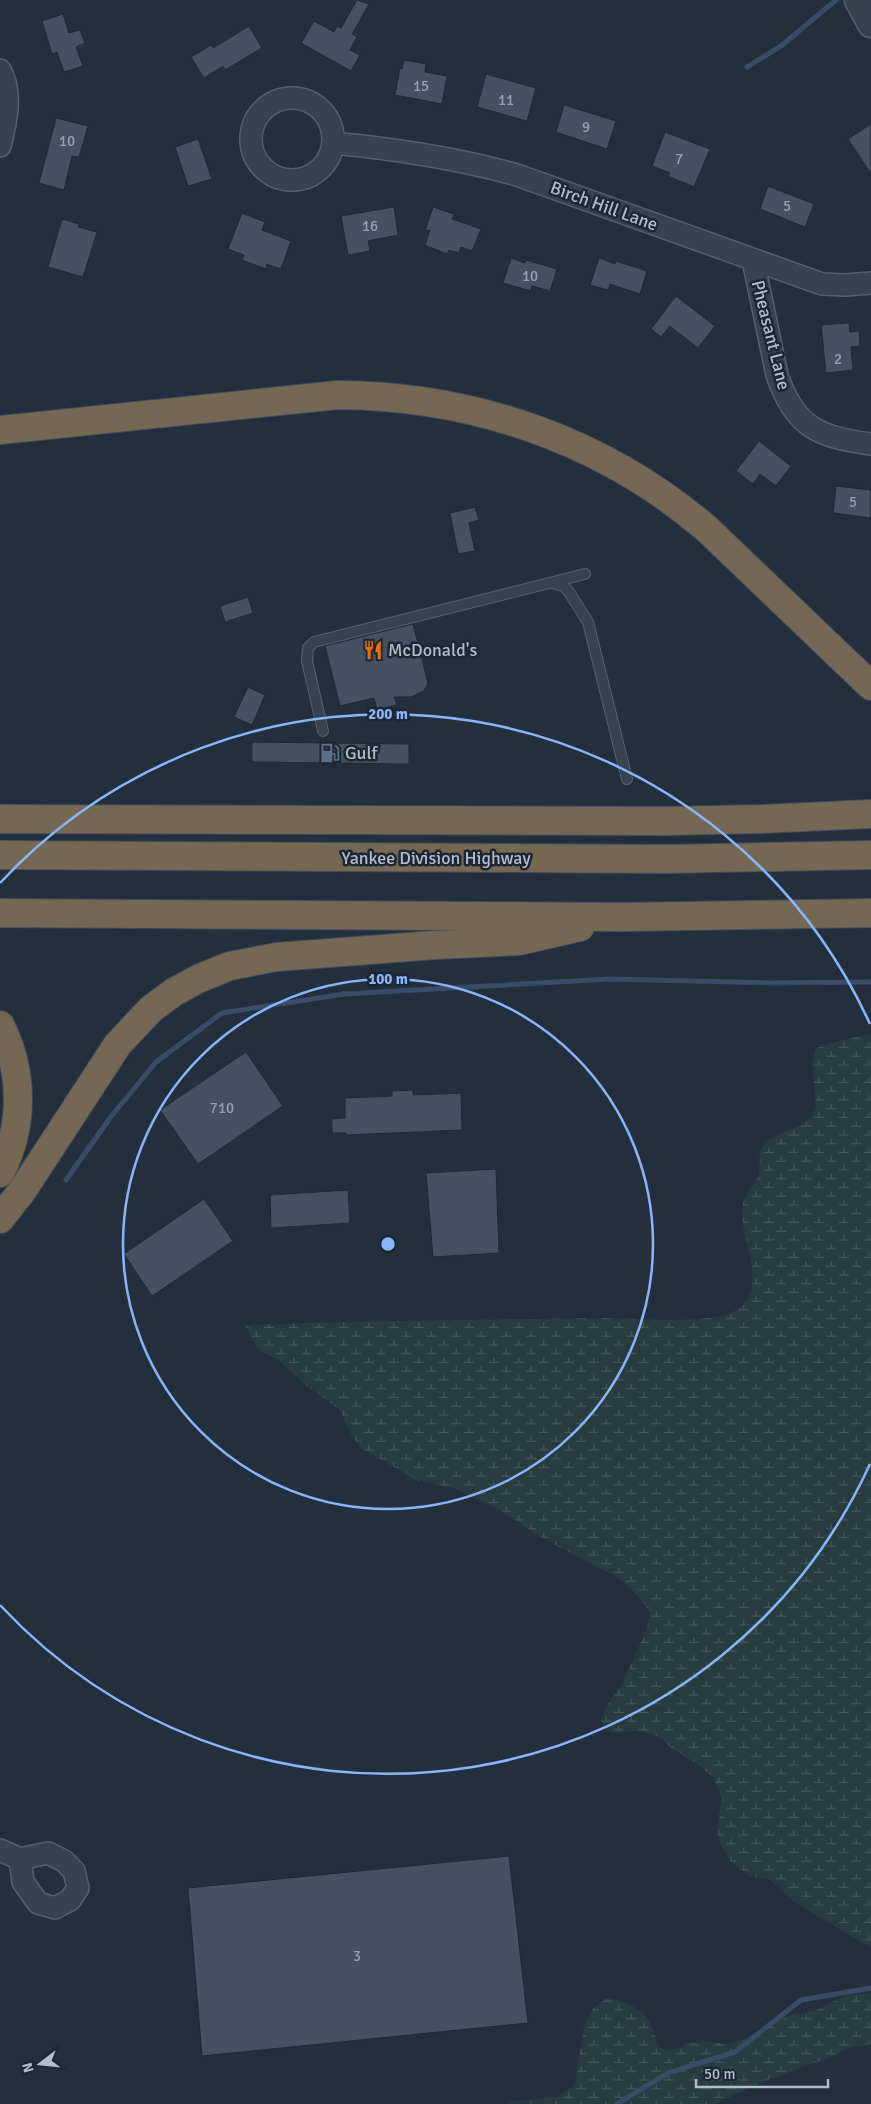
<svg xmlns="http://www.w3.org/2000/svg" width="871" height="2104" font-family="Signika,sans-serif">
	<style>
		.wetland { fill: url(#wetland-marsh) }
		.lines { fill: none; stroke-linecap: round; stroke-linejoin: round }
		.stream { stroke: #394c67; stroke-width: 5 }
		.building { fill: #455162; stroke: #1f2835 }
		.service-casing { stroke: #565f6c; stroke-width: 12 }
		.minor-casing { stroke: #565f6c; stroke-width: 24 }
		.tertiary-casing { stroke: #565f6c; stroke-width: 29 }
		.motorway-casing { stroke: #434c59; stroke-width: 30 }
		.service { stroke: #38414e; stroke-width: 10 }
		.minor { stroke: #38414e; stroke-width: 21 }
		.tertiary { stroke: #38414e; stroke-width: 26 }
		.motorway { stroke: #746855; stroke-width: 28 }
		.ring { fill: none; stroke: #8ab4f8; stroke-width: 2.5 }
		.labels { text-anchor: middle; stroke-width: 5; stroke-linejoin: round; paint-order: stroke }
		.number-label { font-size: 15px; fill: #98a1af }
		.street-label { font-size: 18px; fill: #b4bcc9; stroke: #1d2633 }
		.poi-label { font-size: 18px; fill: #b4bcc9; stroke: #1d2633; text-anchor: start }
		.centre { fill: #8ab4f8; stroke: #1d2633; stroke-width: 2.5 }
		.ring-label { font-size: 15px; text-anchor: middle; font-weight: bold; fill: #8ab4f8; stroke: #1d2633; stroke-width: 5; stroke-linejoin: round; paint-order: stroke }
	</style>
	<defs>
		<pattern id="wetland-marsh" width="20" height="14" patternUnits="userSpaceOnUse" patternTransform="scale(1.25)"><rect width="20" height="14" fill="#263c3f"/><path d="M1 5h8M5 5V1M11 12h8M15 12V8" fill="none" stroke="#435659"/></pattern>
	</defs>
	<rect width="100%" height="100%" fill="#242f3e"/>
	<g class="wetland">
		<path d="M871,1035V1948L796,1903L770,1880L749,1876L730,1861L720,1843L717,1830L722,1799L713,1777L696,1763L671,1748L661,1738L654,1735L640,1731L611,1733L605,1729L602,1722L605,1708L622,1684L646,1631L651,1613L631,1588L620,1579L542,1538L500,1510L454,1488L418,1481L361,1448L352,1436L340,1410L304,1384L277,1359L258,1350L245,1325C361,1321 477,1320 592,1318C634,1317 679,1324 721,1316C730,1314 737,1311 743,1304C763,1283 746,1249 743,1224C742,1215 741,1203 746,1195C749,1189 754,1185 757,1179C761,1172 759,1158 760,1150C764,1146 767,1141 772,1138C787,1129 811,1126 816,1107L812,1062L816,1048L858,1036Z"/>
		<path d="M848,1994H871V2044L849,2048L828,2058L762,2082L715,2104H509L512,2101L557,2097L575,2085L584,2026L594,2007L608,1998C636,2004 653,2015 657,2044L666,2051L682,2047L687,2043L710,2042L729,2044L740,2041L779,2020L794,2014L815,2011Z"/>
	</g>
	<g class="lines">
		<g class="stream">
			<path d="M747,67L781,46L836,0"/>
			<path d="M66,1180L110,1118L156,1062L222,1013L344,994L610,979L770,983L871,982"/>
			<path d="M617,2104L668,2073L735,2052L801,2000L871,1988"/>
		</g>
	</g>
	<g class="building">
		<path d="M357,0L369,4L352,34L357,37L350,50L360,55L351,71L301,43L314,21L334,32L337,26L341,28Z"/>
		<path d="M63,14L69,33L80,30L85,43L76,47L83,66L64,72L57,52L52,54L42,21Z"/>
		<path d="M249,26L262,48L225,70L223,66L204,78L191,57L211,45L213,48Z"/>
		<path d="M404,60L426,64L425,72L447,76L442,104L395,95L400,68L402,69Z"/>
		<path d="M486,74L536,88L527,121L477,107Z"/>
		<path d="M564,105L616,121L607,149L556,132Z"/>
		<path d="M56,118L88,126L79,157L72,156L64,190L39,183Z"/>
		<path d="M871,124V174L848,139Z"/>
		<path d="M665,132L710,149L694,187L668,176L670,173L652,166Z"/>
		<path d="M198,139L212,179L188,186L175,147Z"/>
		<path d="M768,186L814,204L805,227L760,209Z"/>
		<path d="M394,207L398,235L368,241L370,251L348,255L341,216Z"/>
		<path d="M433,207L454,214L452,219L481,229L472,251L461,247L459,253L449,250L447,254L425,245L430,230L425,231Z"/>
		<path d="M242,213L265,222L262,230L291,241L281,269L267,264L266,269L242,260L244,255L228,249Z"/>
		<path d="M62,219L79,224L78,227L97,232L83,277L48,267Z"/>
		<path d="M511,258L525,263L526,260L557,269L550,291L532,286L531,291L503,283Z"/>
		<path d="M599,258L615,264L616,261L647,271L640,294L610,284L608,290L590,285Z"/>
		<path d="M676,296L715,326L698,348L670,326L661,337L651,329Z"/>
		<path d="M849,323L850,332L859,331L860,346L851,347L853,370L826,373L821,325Z"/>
		<path d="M759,441L791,466L776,486L760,474L753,484L736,471Z"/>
		<path d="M836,486L871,490V518L833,513Z"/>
		<path d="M475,507L479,520L469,523L475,551L458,554L450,513Z"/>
		<path d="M248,597L253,613L225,622L220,606Z"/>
		<path d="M413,624L428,683L424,691L411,697H394L397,705L377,710L374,698L340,706L325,646Z"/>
		<path d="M248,687L265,695L252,725L234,717Z"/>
		<path d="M252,742L409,744V764L252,762Z"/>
		<path d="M246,1052L283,1106L198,1164L160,1110Z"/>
		<path d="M413,1090V1095L461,1093L462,1130L346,1135V1133H332V1119L345,1118V1098L392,1096V1091Z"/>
		<path d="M496,1169L499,1253L433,1257L426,1173Z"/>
		<path d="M348,1190L350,1223L271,1228L270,1195Z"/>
		<path d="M204,1199L233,1241L152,1296L124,1254Z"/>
		<path d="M509,1856L528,2023L202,2056L188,1888Z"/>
	</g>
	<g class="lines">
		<defs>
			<g id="service">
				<path d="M553,583L563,586L569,592L588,622L627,779"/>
				<path d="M323,731L307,661L308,648L314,642L585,574"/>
			</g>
			<g id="minor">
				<path d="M0,70C13,92 6,122 0,146"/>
				<circle cx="292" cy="139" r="41"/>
				<path d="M333,143C395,149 457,158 517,175L822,284L846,285L871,283"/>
				<path d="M753,260L777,375C795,428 819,437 871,444"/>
				<path d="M0,1850L20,1859L48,1853L64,1861L74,1871L78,1888L70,1900L55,1908L38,1903L23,1882L20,1859"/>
			</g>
			<path id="tertiary" d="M858,0L871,24"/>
			<g id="motorway">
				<path d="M0,430L338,395C474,396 603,440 707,529L871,686"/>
				<path d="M0,819L666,821L761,819L871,814"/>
				<path d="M0,855L666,859L871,855"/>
				<path d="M0,913L623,917L871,913"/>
				<path d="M0,1025C24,1072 24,1126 0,1173"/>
				<path d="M0,1219L22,1191L118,1044L151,1009L174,992L200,978L230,966L276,957L435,945L519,941L580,927"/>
			</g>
		</defs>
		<use href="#service" class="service-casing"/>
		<use href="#minor" class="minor-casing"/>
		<use href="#tertiary" class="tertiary-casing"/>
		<use href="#motorway" class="motorway-casing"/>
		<use href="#service" class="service"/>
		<use href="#minor" class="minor"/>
		<use href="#tertiary" class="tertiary"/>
		<use href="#motorway" class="motorway"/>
	</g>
	<g class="ring">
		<circle cx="388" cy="1244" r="265"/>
		<path d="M870 1464A530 530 0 0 1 0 1605M0 883A530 530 0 0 1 870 1024"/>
	</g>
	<defs>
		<symbol id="restaurant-bare" viewBox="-9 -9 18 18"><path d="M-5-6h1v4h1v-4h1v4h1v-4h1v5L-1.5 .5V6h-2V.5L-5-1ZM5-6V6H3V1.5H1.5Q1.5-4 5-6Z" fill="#e8710a" stroke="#1d2633" stroke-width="2.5" paint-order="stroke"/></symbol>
		<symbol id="fuel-bare" viewBox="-9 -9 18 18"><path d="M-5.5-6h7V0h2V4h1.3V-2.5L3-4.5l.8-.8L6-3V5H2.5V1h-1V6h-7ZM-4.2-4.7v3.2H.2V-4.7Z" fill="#5c6f8a" stroke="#1d2633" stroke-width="2.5" paint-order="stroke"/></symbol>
	</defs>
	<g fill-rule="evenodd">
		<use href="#restaurant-bare" x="359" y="636" width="28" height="28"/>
		<use href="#fuel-bare" x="316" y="739" width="28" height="28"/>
	</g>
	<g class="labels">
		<g class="number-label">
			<text x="421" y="91">15</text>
			<text x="506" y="105">11</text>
			<text x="586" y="132">9</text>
			<text x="67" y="146">10</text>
			<text x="679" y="164">7</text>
			<text x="787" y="211">5</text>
			<text x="370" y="231">16</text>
			<text x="530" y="281">10</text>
			<text x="838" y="364">2</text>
			<text x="853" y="507">5</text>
			<text x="222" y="1113">710</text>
			<text x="357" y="1961">3</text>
		</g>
		<g class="street-label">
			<text transform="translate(604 206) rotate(20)" y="6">Birch Hill Lane</text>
			<text transform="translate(771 335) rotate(76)" y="6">Pheasant Lane</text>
			<text x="436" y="864">Yankee Division Highway</text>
		</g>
		<g class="poi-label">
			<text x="388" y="656">McDonald's</text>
			<text x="345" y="759">Gulf</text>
		</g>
	</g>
	<circle cx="388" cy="1244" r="8" class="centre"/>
	<g class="ring-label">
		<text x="388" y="719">200 m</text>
		<text x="388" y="984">100 m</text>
	</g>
	<g transform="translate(40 2064) rotate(254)" stroke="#1d2633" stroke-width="4" paint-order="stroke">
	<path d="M0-4L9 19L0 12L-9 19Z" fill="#b4bcc9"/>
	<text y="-8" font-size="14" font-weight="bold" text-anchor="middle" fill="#b4bcc9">N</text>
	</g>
	<path d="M696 2079v8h132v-8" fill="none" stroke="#b4bcc9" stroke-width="2.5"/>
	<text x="704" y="2079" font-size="15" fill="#b4bcc9" stroke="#1d2633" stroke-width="4" paint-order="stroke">50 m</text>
</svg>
